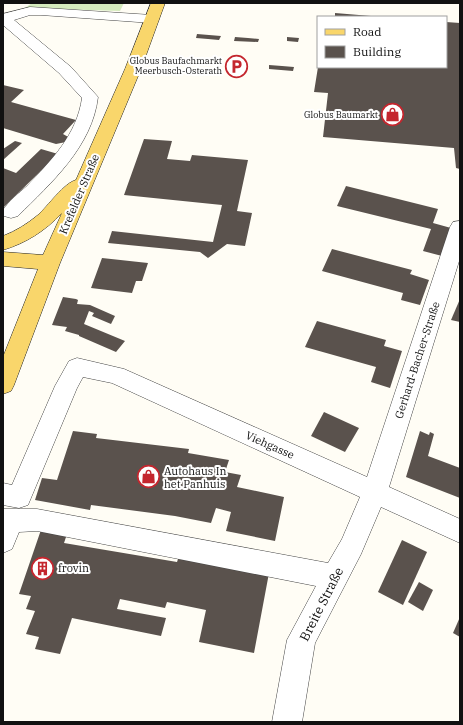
<svg xmlns="http://www.w3.org/2000/svg" width="463" height="725" font-family="'IBM Plex Serif',serif">
	<style>
		.green { fill: #d5ebbd }
		.building { fill: #5a524d }
		.lines { fill: none; stroke-linecap: round; stroke-linejoin: round }
		.minor-casing { stroke: #444; stroke-width: 1 }
		.major-casing { stroke: #222; stroke-width: 1 }
		.minor { fill: #fff; fill-rule: evenodd }
		.major { fill: #f9d66b; fill-rule: evenodd }
		.labels { text-anchor: middle; stroke-width: 4; stroke-linejoin: round; paint-order: stroke }
		.far-poi-label { font-size: 9px; fill: #111; stroke: #fff; text-anchor: end }
		.street-label { font-size: 11px; fill: #111; stroke: #fff }
		.poi-label { font-size: 11px; fill: #111; stroke: #fff; text-anchor: start }
		.near-street-label { font-size: 13px; fill: #111; stroke: #fff }
	</style>
	<rect width="100%" height="100%" fill="#fffdf5"/>
	<path class="green" d="M32,3H124L120,11L25,8Z"/>
	<g class="building">
		<path d="M335,13L371,16V17H335Z"/>
		<path d="M446,22L460,23V169L456,168L454,148L323,137L328,93L314,92L318,67H446Z"/>
		<path d="M197,34L221,36L219,40L208,39L196,38Z"/>
		<path d="M235,37L248,38L259,39L258,42L234,41Z"/>
		<path d="M287,37L299,38L298,42L287,41Z"/>
		<path d="M269,65L282,66L294,67L293,71L269,69Z"/>
		<path d="M3,85L24,90L11,102L76,120L63,134L70,138L66,142L56,144L3,128Z"/>
		<path d="M144,139L172,141L167,159L190,161L192,155L248,160L237,211L252,213L245,246L227,244L208,258L200,252L108,243L112,231L213,242L222,205L124,195Z"/>
		<path d="M15,141L22,143L3,160V149Z"/>
		<path d="M41,149L58,154L3,208V168L16,173Z"/>
		<path d="M346,186L438,209L433,223L451,228L442,256L423,251L431,229L337,206Z"/>
		<path d="M332,249L412,270L410,274L429,280L420,305L401,300L403,293L322,271Z"/>
		<path d="M102,258L148,263L142,281H136L132,293L91,288Z"/>
		<path d="M63,297L76,299L78,300L77,304L90,305L115,316L111,324L92,316L94,313L89,311L84,324L125,341L116,352L79,336V335L65,331L67,327L52,325Z"/>
		<path d="M460,299V322L451,320Z"/>
		<path d="M317,321L386,340L384,346L402,351L390,388L371,382L376,367L305,347Z"/>
		<path d="M324,412L359,428L345,452L311,436Z"/>
		<path d="M73,431L97,434L96,438L189,449L188,453L229,460L225,472L241,475L237,487L284,497L275,541L226,531L231,512L216,508L211,523L175,516L91,505L90,510L35,500L42,478L57,480Z"/>
		<path d="M420,431L429,435L430,432L434,434L428,456L460,468V498L406,477Z"/>
		<path d="M43,524L69,528L64,543L177,562L179,556L269,573L254,653L199,642L206,610L167,602L165,608L120,599L117,609L166,618L161,636L72,618L60,654L35,649L39,637L26,634L35,611L26,609L31,596L19,594Z"/>
		<path d="M402,540L427,552L403,605L378,592Z"/>
		<path d="M419,582L433,590L423,611L408,602Z"/>
		<path d="M460,617V637L453,633Z"/>
	</g>
	<g class="lines">
		<defs>
			<g id="minor">
				<path d="M30,7L152,15L157,16L159,19L157,22L152,23L41,15H30L14,20L71,67L98,97C92,147 51,183 18,216L11,218L4,216L3,210C9,201 19,193 27,186C52,160 77,134 82,98L59,73L3,25V14Z"/>
				<path d="M460,221V258L389,487L460,519V543L381,507L361,554L315,643L302,722H272L287,640L316,586L37,531L19,532L12,549L3,553V509H37L328,563L342,539L360,497L112,383L83,377L77,388L28,505L19,508L3,505V483L12,485L55,386L69,361L77,358L124,369L367,477L450,227L453,222Z"/>
			</g>
			<path id="major" d="M151,3H165L141,69L60,263L14,385L11,391L3,394V357L38,269L3,266V252L43,255L62,213C45,231 26,243 3,250V236C16,231 27,224 38,215C48,206 64,183 76,180L125,69Z"/>
		</defs>
		<use href="#minor" class="minor-casing"/>
		<use href="#major" class="major-casing"/>
		<use href="#minor" class="minor"/>
		<use href="#major" class="major"/>
	</g>
	<defs>
		<symbol id="parking-ring" viewBox="-11 -11 22 22"><circle r="9.5" fill="#fff" stroke="#c4262e" stroke-width="1.5"/><path d="M-3.5-5.5H1a3.5 3.5 0 0 1 0 7H-1V5.5H-3.5ZM-1-3.4V-.6H.8a1.4 1.4 0 0 0 0-2.8Z" fill="#c4262e"/></symbol>
		<symbol id="shop-ring" viewBox="-11 -11 22 22"><circle r="9.5" fill="#fff" stroke="#c4262e" stroke-width="1.5"/><path d="M-5-2.5h2.3a2.7 3.5 0 0 1 5.4 0H5L5.5 6h-11ZM-1.5-2.5h3a1.5 2.3 0 0 0-3 0Z" fill="#c4262e"/></symbol>
		<symbol id="building-ring" viewBox="-11 -11 22 22"><circle r="9.5" fill="#fff" stroke="#c4262e" stroke-width="1.5"/><path d="M-4-6H4V6H1V3H-1V6H-4ZM-2.5-4.3h1.7v1.8h-1.7ZM.8-4.3h1.7v1.8H.8ZM-2.5-1h1.7V.8h-1.7ZM.8-1h1.7V.8H.8Z" fill="#c4262e"/></symbol>
	</defs>
	<g fill-rule="evenodd">
		<use href="#parking-ring" x="224" y="54" width="25" height="25"/>
		<use href="#shop-ring" x="380" y="102" width="25" height="25"/>
		<use href="#shop-ring" x="136" y="464" width="25" height="25"/>
		<use href="#building-ring" x="30" y="556" width="25" height="25"/>
	</g>
	<g class="labels">
		<g class="far-poi-label">
			<text x="222" y="64">Globus Baufachmarkt<tspan x="222" dy="10">Meerbusch-Osterath</tspan></text>
			<text x="378" y="118">Globus Baumarkt</text>
		</g>
		<g class="street-label">
			<text transform="translate(79 194) rotate(-67)" y="4">Krefelder Straße</text>
			<text transform="translate(417 360) rotate(-72)" y="4">Gerhard-Bacher-Straße</text>
			<text transform="translate(270 445) rotate(24)" y="4">Viehgasse</text>
		</g>
		<g class="poi-label">
			<text x="164" y="475">Autohaus In<tspan x="164" dy="13">het Panhuis</tspan></text>
			<text x="58" y="572">frovin</text>
		</g>
		<g class="near-street-label">
			<text transform="translate(321 604) rotate(-63)" y="5">Breite Straße</text>
		</g>
	</g>
	<rect width="463" height="725" fill="none" stroke="#111111" stroke-width="8"/>
	<rect x="317" y="16" width="130" height="52" fill="#ffffff" stroke="#a0a0a0"/>
	<rect x="325" y="29" width="20" height="6" fill="#f9d66b" stroke="#a0a0a0"/>
	<text x="353" y="36" font-size="12" fill="#111111">Road</text>
	<rect x="325" y="46" width="20" height="12" fill="#5a524d" stroke="#a0a0a0"/>
	<text x="353" y="56" font-size="12" fill="#111111">Building</text>
</svg>
